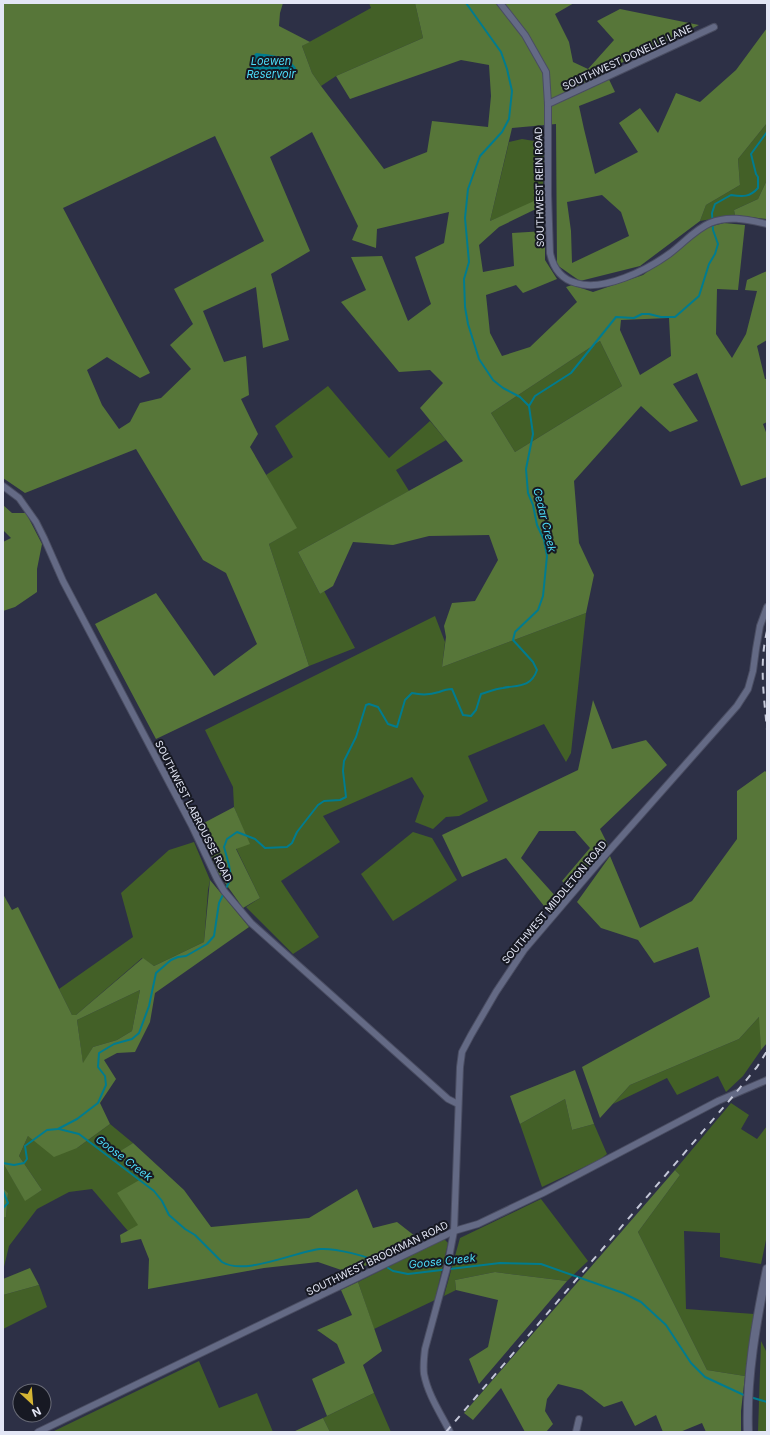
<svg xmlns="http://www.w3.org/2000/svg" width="770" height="1435" font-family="Inter,sans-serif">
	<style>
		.green { fill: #436027 }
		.forest { fill: #577639; fill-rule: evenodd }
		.water { fill: #007c8f }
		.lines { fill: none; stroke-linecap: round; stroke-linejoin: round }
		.stream { stroke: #007c8f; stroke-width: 2 }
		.minor-casing { stroke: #4a4d62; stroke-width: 8 }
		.tertiary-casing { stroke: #4a4d62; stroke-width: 10 }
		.minor { stroke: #646a85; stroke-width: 6 }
		.tertiary { stroke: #646a85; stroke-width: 8 }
		.rail { stroke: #c4c7d8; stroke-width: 2; stroke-dasharray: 7 7; stroke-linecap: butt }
		.labels { text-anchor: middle; stroke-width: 4; stroke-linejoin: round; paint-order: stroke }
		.street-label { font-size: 10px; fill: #e3e6f5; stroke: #171923 }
		.water-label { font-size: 11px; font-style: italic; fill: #4ddcf8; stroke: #171923 }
	</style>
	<rect width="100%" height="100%" fill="#2d3046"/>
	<g class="green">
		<path d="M369,3H415L423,38L336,76L321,86L312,73L302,46L371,8Z"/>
		<path d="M767,123V180L758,199L734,210L735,215L700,221L706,205L740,185L738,159Z"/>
		<path d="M522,139L534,141L545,158L542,199L490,221L509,142Z"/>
		<path d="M600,341L622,386L515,452L491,413Z"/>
		<path d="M328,386L389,458L430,421L446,440L396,470L409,491L298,552L320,594L324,591L355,648L309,666L269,544L296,528L266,475L293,457L275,426Z"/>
		<path d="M586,613L571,753L566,762L544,724L468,756L488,801L459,816L446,817L433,829L415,822L424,796L412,777L323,816L340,842L281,881L319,937L293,954L246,907L260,898L236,848L249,843L234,807L233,787L205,730L435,616L445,642L442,667Z"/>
		<path d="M413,832L432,838L457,880L393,921L361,874Z"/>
		<path d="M194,842L210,880L208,890L204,942L154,966L142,958L76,1015H72L59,989L133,937L121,893L169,850Z"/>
		<path d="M140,990L132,1031L117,1040L93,1047L83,1064L77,1020Z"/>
		<path d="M760,1016L761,1050L743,1076L726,1092L718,1076L677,1095L667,1078L613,1104L630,1085L739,1039Z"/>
		<path d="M565,1099L572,1130L594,1124L607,1154L599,1160L542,1187L520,1124Z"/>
		<path d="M731,1103L749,1115L741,1129L757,1139L767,1126V1235L761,1264L720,1257V1233L684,1231L686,1309L754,1314L745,1376L707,1370L638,1232L680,1175L675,1170Z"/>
		<path d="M110,1124L133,1143L115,1155L148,1175L138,1226L128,1231L92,1189L69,1192L37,1209L9,1246L3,1271V1218L6,1217L8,1193L3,1188V1163L25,1200L42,1190L19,1156L28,1136L77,1148Z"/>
		<path d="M541,1199L588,1261L567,1281L495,1272L455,1280L456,1290L444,1296L460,1238Z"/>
		<path d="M444,1239L448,1243L435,1300L374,1329L358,1282Z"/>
		<path d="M39,1285L47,1307L3,1329V1295Z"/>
		<path d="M761,1341L767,1353V1432H758Z"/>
		<path d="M199,1361L219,1408L257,1393L273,1432H52Z"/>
		<path d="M374,1393L391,1432H330L323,1418Z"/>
	</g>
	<g class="forest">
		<path d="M3,3H283L280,13L279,26L310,42L302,46L312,73L321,86L384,169L427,152L432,121L488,127L491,96L489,65L461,60L350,99L336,76L423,38L415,3H574L555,14L569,42L573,62L588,69L614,40L597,21L620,9L699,25L605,71L615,92L579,106L584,129L595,174L638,152L619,123L640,108L658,133L676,93L700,102L736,70L767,28V123L738,159L740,185L706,205L700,221L640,266L580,281L557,265L556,124L512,128L490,221L534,201L538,208L499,227L479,245L483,272L514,266L512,233L545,231V260L557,279L523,293L516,285L486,295L490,333L502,356L530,347L577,302L566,287L572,285L593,292L643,275L705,228L724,223L745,225L738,290L717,289L716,334L732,358L746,334L757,291L745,290L747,280L767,271V340L757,346L765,379H767V422L763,424L767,435V477L741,486L697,373L673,384L698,421L670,432L641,406L574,481L579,543L594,575L586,613L442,667L446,637L444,626L452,603L475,601L498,560L489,535L429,536L393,545L353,542L333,586L320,594L298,552L463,461L420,408L443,383L430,370L399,372L341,302L366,290L351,257L382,256L408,321L431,304L415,257L444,243L449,212L377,229L376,248L352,240L358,226L312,132L270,157L310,251L271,274L289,340L263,348L256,287L203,311L224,362L246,356L249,395L241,399L258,434L250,447L297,528L269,544L309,666L156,739L95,624L156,593L214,676L257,644L226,573L203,560L136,449L25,493L3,478ZM215,136L264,241L174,289L193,324L170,345L191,369L161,398L140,403L130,422L119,429L102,405L87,370L107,357L140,378L150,373L63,208ZM602,195L621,212L629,236L572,263L571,231L567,202ZM669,318L671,356L640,375L620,330L621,320ZM600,341L622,386L515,452L491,413Z"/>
		<path d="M767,180V219L735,215L734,210L758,199Z"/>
		<path d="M3,505L12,513H26L42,544L37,569V592L15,607L3,611V542L11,538L3,530Z"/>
		<path d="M593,700L612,749L646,740L667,765L600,829L608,845L569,888L562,881L590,848L575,831H539L521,858L558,899L548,911L506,858L462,877L442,835L578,770Z"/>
		<path d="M765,771L767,773V1043L761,1050L759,1017L739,1039L630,1085L600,1118L582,1067L710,997L698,947L654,963L638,940L601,928L577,902L610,856L640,928L692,901L737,839V791Z"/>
		<path d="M234,807L250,844L236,849L260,898L243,908L218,873L198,826Z"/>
		<path d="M210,880L249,927L155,993L150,1022L135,1052L117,1053L104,1060L116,1079L100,1103L110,1124L77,1148L54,1157L28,1136L19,1156L42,1190L25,1201L3,1163V894L12,910L18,907L72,1015H76L143,958L154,966L204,942ZM140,990L132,1031L117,1040L93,1047L83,1063L77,1020Z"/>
		<path d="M575,1070L594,1124L572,1130L565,1099L520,1124L510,1096Z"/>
		<path d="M133,1143L184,1190L211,1227L309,1218L357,1189L373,1228L397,1222L420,1240L350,1273L318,1262L264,1268L148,1289L149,1259L141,1239L121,1243L120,1235L138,1225L117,1193L148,1175L114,1155Z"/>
		<path d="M675,1170L680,1175L638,1232L707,1370L745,1376L741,1411V1432H706L702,1423L680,1432H663L656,1415L635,1426L622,1401L604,1407L582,1390L558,1384L547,1399L545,1411L553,1424L546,1432H525L501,1388L473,1420L464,1413Z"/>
		<path d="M3,1188L8,1193L6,1217L3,1218Z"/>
		<path d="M30,1268L39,1285L3,1295V1279Z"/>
		<path d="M495,1272L567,1281L479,1384L469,1359L488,1347L498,1300L456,1290L455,1280Z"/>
		<path d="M358,1282L382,1351L363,1365L374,1393L327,1416L312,1379L345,1363L337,1344L317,1330L352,1315L341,1290Z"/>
		<path d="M323,1418L330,1432H293Z"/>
	</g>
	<path class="water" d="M256,53C270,55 288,55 296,68L293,75L271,79L251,75L249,72L252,57Z"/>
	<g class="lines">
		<g class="stream">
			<path d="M466,3L501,52L507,69L512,91L509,119L502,132L480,156L468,189L465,218L469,262L464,279L465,307L468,324L479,359L493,380L503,388L520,397L529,406"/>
			<path d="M59,1129L79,1134L154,1191L162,1201L169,1215L185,1229L195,1235L222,1262C245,1276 294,1252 320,1249C335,1248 369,1256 381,1264"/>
			<path d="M3,1163L14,1165L24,1163L27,1159L25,1146L47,1130L58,1129L77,1119L98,1103L106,1085L105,1076L98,1067L99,1053L114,1044L132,1039L139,1033L149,1006L156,973L171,960L178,957L186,956L207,944L214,936L219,903L231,878L229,865L224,847L227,839L237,832L255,839L265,848L287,847L292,843L297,832L318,805L324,801L340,800L346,797L343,771L344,761L356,737L366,705L369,704L378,707L388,724L397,727L405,700L412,693C421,695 430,695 439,692C444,690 447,689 452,689L463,715L471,716L476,710L481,694C488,692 495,689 503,688C517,685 531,688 537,670L533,662L513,640L515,632L538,610L543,596L547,556L544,540L537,525L533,505L528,493L526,469L533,434L529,406L535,396L571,373L616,317L634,318L642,314H649L661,317H675L699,296L709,264L715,254L718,244L713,230L712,213L715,204L731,195C743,197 750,197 758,188V177L756,174L751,154L767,132"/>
			<path d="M3,1191L8,1203L3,1208"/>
			<path d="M385,1266L393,1271L408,1274L500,1263L541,1264L623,1293L641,1302L666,1325L691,1363L705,1377L746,1396"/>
			<path d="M750,1397L767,1402"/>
		</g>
		<defs>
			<g id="minor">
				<path d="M500,3L525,35L546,72L548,104V194L550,253C553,267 561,279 576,283C603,292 647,270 669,254C683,244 694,230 710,223C729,215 748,220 767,224"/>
				<path d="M548,104L714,27"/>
				<path d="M3,486L19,498L36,522L44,538L63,581L192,826L217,879L224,891L251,923L448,1099L458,1104"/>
				<path d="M38,1432L454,1231L478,1224L543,1193L718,1101L767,1080"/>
				<path d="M450,1432C441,1414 428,1395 424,1374C423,1366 424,1357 425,1349L447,1268L454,1231L460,1067L462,1052L471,1035L496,992L524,950L600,861L737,706L748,689L753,671L756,649L760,626L767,607"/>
				<path d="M576,1432L579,1419"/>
			</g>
			<path id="tertiary" d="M748,1432C746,1378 756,1322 767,1269"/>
		</defs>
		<use href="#minor" class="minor-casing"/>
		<use href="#tertiary" class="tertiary-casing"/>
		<use href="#minor" class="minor"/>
		<use href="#tertiary" class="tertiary"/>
		<g class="rail">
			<path d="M767,631C759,664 764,696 767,730"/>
			<path d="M446,1432L734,1095L757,1067L767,1051"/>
		</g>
	</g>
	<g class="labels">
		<g class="street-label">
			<text transform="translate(627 57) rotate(-25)" y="4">SOUTHWEST DONELLE LANE</text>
			<text transform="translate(539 187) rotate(-91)" y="4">SOUTHWEST REIN ROAD</text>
			<text transform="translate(194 811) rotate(63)" y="4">SOUTHWEST LABROUSSE ROAD</text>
			<text transform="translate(554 902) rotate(-50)" y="4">SOUTHWEST MIDDLETON ROAD</text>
			<text transform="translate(377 1258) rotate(-26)" y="4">SOUTHWEST BROOKMAN ROAD</text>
		</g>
		<g class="water-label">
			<text x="271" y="65">Loewen<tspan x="271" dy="13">Reservoir</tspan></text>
			<text transform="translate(545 520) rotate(76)" y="4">Cedar Creek</text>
			<text transform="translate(124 1158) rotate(37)" y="4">Goose Creek</text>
			<text transform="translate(442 1261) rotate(-6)" y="4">Goose Creek</text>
		</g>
	</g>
	<rect width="770" height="1435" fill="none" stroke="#e3e6f5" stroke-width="8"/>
	<g transform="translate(32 1403) rotate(154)"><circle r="19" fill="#171923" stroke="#696b77"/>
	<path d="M0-3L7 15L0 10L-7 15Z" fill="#d5b534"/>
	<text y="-6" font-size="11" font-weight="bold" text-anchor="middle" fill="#e3e6f5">N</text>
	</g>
</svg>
